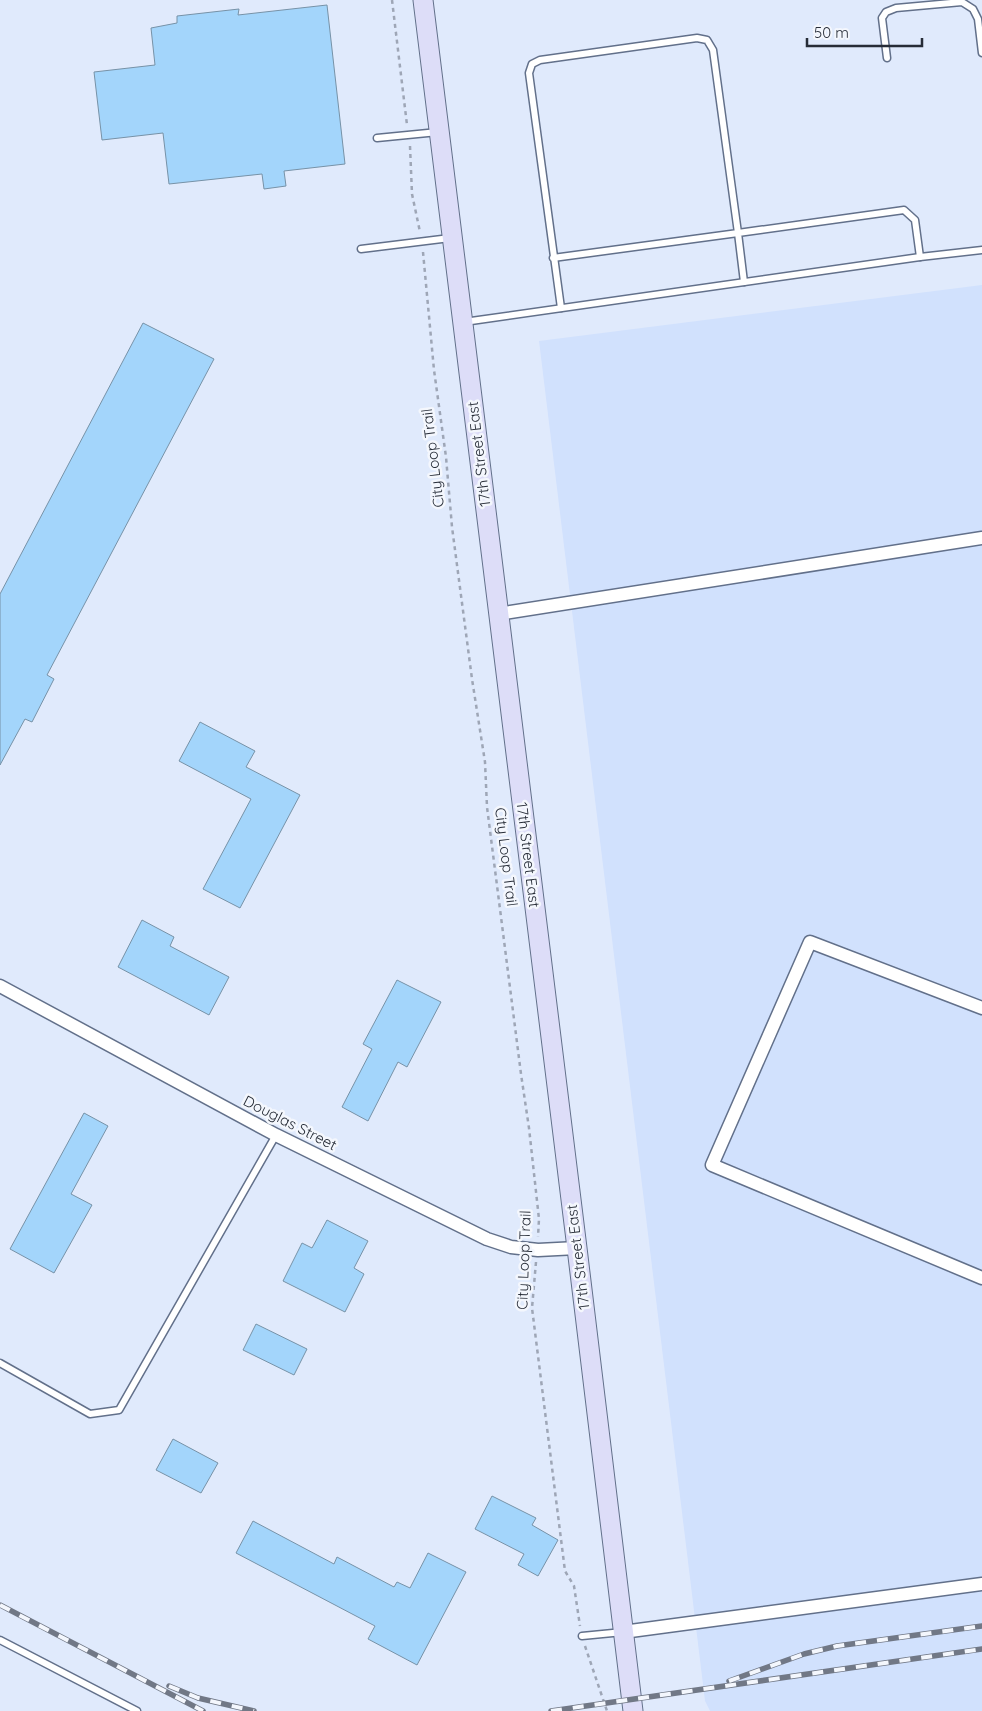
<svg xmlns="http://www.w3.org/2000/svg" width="982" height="1711" font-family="Quicksand,sans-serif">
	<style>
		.built { fill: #d1e1fd }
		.building { fill: #a3d5fb; stroke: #7792a7 }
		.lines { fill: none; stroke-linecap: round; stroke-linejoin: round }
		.lane-casing { stroke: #62708a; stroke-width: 9 }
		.street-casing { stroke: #62708a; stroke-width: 15 }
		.secondary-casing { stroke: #62708a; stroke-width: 21 }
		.path { stroke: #9ea6b6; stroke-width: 2.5; stroke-dasharray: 4 4; stroke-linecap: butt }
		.lane { stroke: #fff; stroke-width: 6 }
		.street { stroke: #fff; stroke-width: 12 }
		.secondary { stroke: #ddddf8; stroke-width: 19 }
		.rail-casing { stroke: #717886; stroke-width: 5.5 }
		.rail { stroke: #f4f7fd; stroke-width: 4; stroke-dasharray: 11; stroke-linecap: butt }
		.labels { text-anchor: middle; stroke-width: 5; stroke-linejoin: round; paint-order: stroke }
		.street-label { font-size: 15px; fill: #262c37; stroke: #f4f7fd }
	</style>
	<rect width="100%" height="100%" fill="#e0eafc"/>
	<path class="built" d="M982,285V1711H710L705,1701L539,341Z"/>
	<g class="building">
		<path d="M327,5L345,164L284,171L286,186L264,189L262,174L169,184L163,133L102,140L94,72L155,65L151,28L177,23V16L239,9L238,15Z"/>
		<path d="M143,323L214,359L47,675L54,679L32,722L25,719L0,765V594Z"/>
		<path d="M200,722L255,751L246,767L300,795L240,908L203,889L251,799L179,761Z"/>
		<path d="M142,920L174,937L170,946L229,977L209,1015L118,967Z"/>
		<path d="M397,980L441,1002L407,1067L398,1062L368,1121L342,1107L372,1049L363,1044Z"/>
		<path d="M84,1113L108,1126L71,1194L92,1205L54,1273L10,1249Z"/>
		<path d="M327,1220L368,1241L354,1268L364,1274L345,1312L283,1281L302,1243L312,1248Z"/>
		<path d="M256,1324L307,1349L294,1375L243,1350Z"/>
		<path d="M173,1439L218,1463L201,1493L156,1470Z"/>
		<path d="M492,1496L536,1518L532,1525L558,1540L538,1576L518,1565L524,1554L475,1529Z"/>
		<path d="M253,1521L334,1564L337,1557L394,1587L397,1582L410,1588L428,1553L466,1572L417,1665L368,1639L375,1626L236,1553Z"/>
	</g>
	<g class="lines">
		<defs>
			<g id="lane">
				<path d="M887,58L882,18L886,12L896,8L962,2L973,9L978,19L982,53"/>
				<path d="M377,138L438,132"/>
				<path d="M361,249L450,238"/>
				<path d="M553,258L738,233L713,50L707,40L697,38L540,60L532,64L529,73L561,308"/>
				<path d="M744,282L738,233L904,210L915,220L920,257"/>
				<path d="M464,322L920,257L982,250"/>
				<path d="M0,1363L90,1414L119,1410L276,1135"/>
				<path d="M582,1636L623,1632"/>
				<path d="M0,1640L137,1711"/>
			</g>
			<g id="street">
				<path d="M498,614L982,538"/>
				<path d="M0,986L276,1135L487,1239L511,1247L538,1250L577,1248"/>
				<path d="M982,1008L810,942L712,1165L982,1278"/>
				<path d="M623,1632L982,1584"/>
			</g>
			<path id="secondary" d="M423,0L577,1248L633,1711"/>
		</defs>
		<use href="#lane" class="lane-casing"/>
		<use href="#street" class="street-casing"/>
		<use href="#secondary" class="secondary-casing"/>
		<g class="path">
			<path d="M392,0L407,125"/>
			<path d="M410,146L412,194L420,232"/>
			<path d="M423,252L434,370L446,457L452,527L472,679L485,762L487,807L521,1074L529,1128L539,1219L538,1237"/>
			<path d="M536,1262L532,1308L565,1571L574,1586L580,1626"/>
			<path d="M585,1646L607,1711"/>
		</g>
		<use href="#lane" class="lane"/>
		<use href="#street" class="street"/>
		<use href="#secondary" class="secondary"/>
		<defs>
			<g id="rail">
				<path d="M0,1605L203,1711"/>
				<path d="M729,1681L804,1654L837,1646L982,1626"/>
				<path d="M169,1686L198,1698L254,1711"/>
				<path d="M551,1711L982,1649"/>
			</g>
		</defs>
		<use href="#rail" class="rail-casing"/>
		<use href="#rail" class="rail"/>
	</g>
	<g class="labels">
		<g class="street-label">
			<text transform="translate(479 454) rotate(-97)" y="5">17th Street East</text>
			<text transform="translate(433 458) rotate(-97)" y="5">City Loop Trail</text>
			<text transform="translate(528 855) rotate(83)" y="5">17th Street East</text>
			<text transform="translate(506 857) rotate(83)" y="5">City Loop Trail</text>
			<text transform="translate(290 1123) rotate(27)" y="5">Douglas Street</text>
			<text transform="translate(578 1257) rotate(-97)" y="5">17th Street East</text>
			<text transform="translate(524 1260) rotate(-88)" y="5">City Loop Trail</text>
		</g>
	</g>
	<path d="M807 38v8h115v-8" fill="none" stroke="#262c37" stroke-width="2.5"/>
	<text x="814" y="38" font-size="15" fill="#262c37" stroke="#f4f7fd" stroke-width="4" paint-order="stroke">50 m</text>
</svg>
